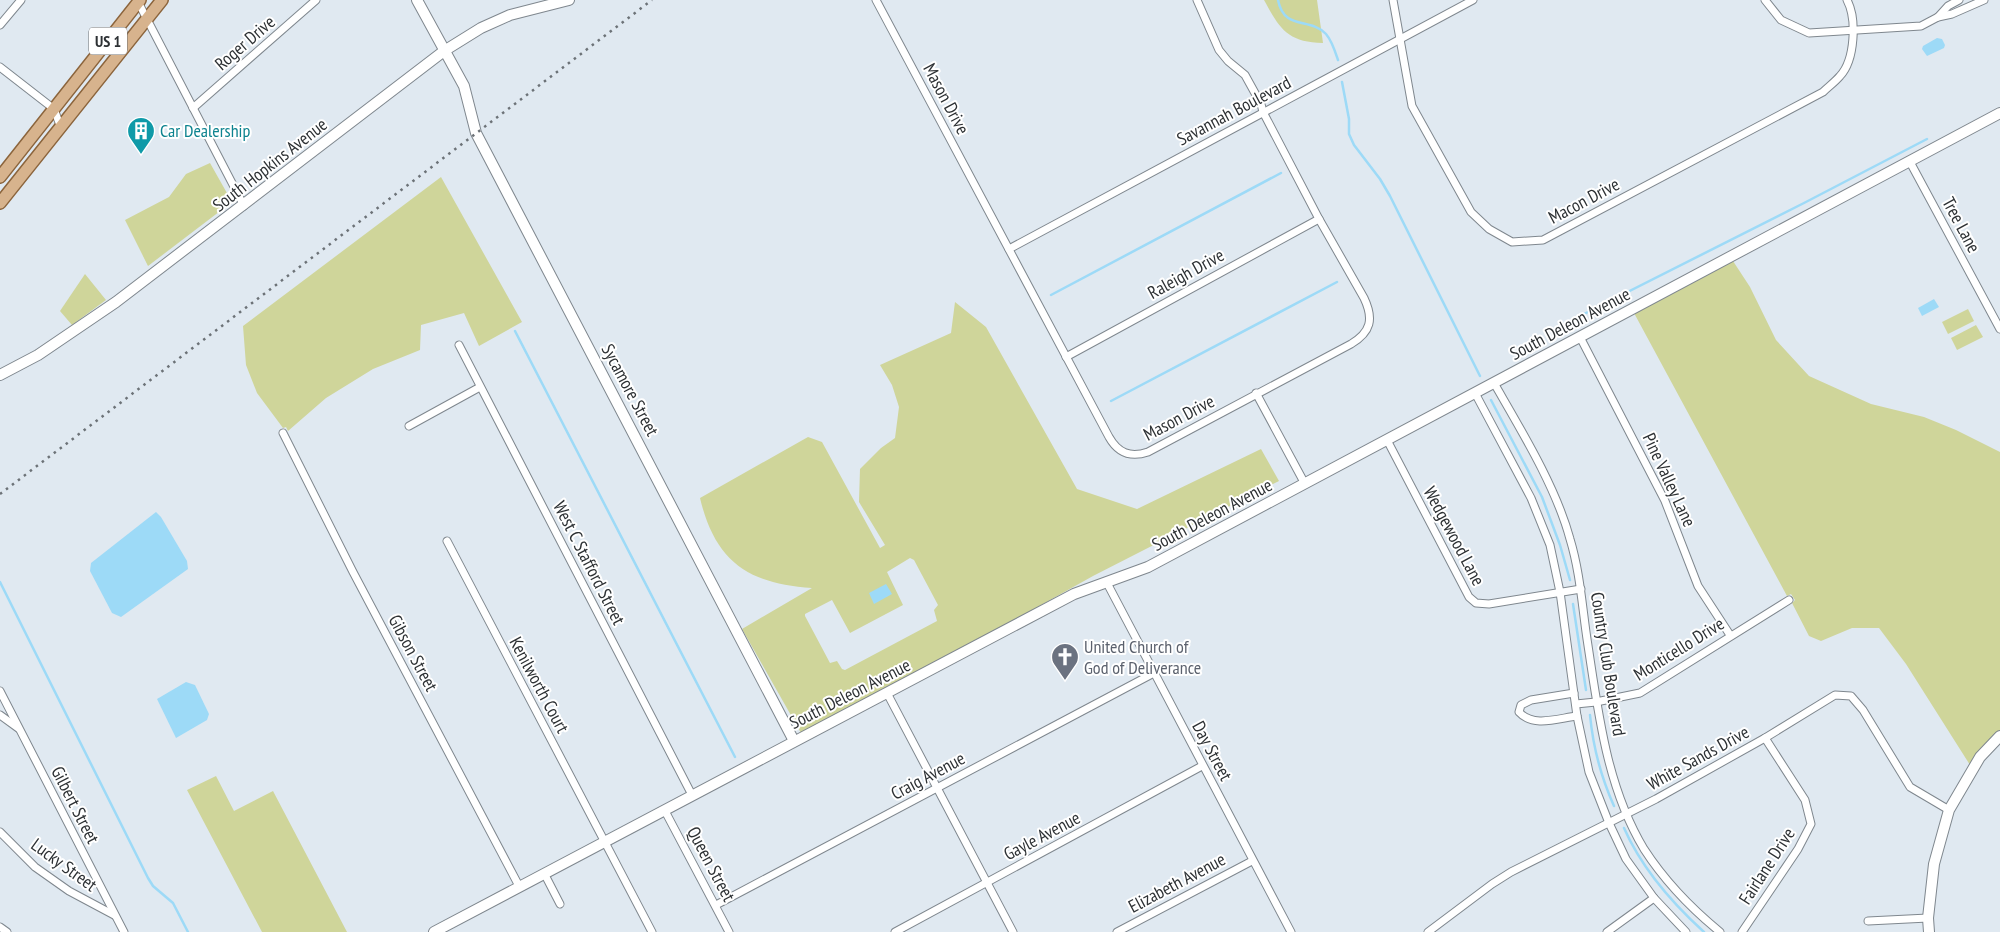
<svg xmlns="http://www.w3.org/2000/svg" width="2000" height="932" font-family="'PT Sans Narrow',sans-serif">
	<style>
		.green { fill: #cfd59a; fill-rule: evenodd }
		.water { fill: #9ddaf7 }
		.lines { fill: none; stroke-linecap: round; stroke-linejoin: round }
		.stream { stroke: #9ddaf7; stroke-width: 2.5 }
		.street-casing { stroke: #7f878e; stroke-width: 9 }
		.secondary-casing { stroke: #7f878e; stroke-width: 12 }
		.primary-casing { stroke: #8b643c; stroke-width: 14 }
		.street { stroke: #fff; stroke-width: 7 }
		.secondary { stroke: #fff; stroke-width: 10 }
		.primary { stroke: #d7b38d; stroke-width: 11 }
		.rail { stroke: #6c7277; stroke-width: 2.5; stroke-dasharray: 2.5 5; stroke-linecap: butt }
		.labels { text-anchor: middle; stroke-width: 4; stroke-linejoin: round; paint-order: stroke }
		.shield { fill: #fff; stroke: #6c6f71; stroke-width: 1 }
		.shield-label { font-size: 16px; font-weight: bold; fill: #2d3134 }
		.street-label { font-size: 18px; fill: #2d3134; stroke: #fff }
		.culture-label { font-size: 18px; fill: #0d838f; stroke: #fff; text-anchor: start }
		.worship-label { font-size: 18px; fill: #5b616d; stroke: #fff; text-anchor: start }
	</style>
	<rect width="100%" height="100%" fill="#e0e9f1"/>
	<g class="green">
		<path d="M1264,0H1317L1323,43C1287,42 1280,29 1264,0Z"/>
		<path d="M210,163L232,202L148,266L125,220L169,197L186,174Z"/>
		<path d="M441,177L522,322L479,346L464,313L421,325L420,350L373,369L326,398L288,431L286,427L283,428L257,393L246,365L243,326Z"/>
		<path d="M1733,261L1750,287L1776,340L1809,376L1871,404L1924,417L1956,430L2000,452V730L1970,765L1906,664L1879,628H1852L1821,641L1809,636L1792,603L1795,600L1791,594L1787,596L1634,313Z"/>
		<path d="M85,274L106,300L72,325L60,311Z"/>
		<path d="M955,302L986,327L1077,489L1137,509L1261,449L1279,481L1093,576L964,648L801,733L742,629L812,588C748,584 715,561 700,498L808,437L822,442L880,548L885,545L859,502L860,469L881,448L895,438L899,407L892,385L880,365L951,333ZM910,558L914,560L938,605L934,610L937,621L845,670L842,669L837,661L830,663L805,616V614L832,600L850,633L903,605L887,572Z"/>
		<path d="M1968,309L1974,321L1948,334L1942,322Z"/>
		<path d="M1976,325L1983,337L1957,350L1951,338Z"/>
		<path d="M216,776L234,811L273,791L347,932H262L187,790Z"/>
	</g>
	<g class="water">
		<path d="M1937,38L1942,39L1945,45L1944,48L1927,56L1922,49L1923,46Z"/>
		<path d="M1934,299L1939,307L1922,316L1918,308Z"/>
		<path d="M156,512L161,517L187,561L188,569L121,617L112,613L90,571L91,563Z"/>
		<path d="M886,584L892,594L874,604L869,593Z"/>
		<path d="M186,682L195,685L209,714L207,720L176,738L157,699Z"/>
	</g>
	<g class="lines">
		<g class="stream">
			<path d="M1278,0C1284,31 1310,17 1326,34C1332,41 1335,51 1338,60"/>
			<path d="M1342,82L1349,119V134L1354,145L1380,179L1390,196L1480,376"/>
			<path d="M1051,295L1281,173"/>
			<path d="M1584,314L1804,203L1927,139"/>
			<path d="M515,331L735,757"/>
			<path d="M1491,400L1542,497L1560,545L1570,580"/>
			<path d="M1111,401L1337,282"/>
			<path d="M0,582L148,878L153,886L173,903L188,932"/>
			<path d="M1573,604L1586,690"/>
			<path d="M1590,715C1593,747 1601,777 1614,806"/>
			<path d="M1624,828C1642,869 1671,902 1704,932"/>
		</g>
		<defs>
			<g id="street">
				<path d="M137,0L244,206"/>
				<path d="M876,0L1109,437C1118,453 1130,458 1148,452L1351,344C1371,332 1374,319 1364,298L1319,219L1263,112L1261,104L1245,75L1228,61L1219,50L1197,0"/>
				<path d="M1393,0L1412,106L1471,212L1489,229L1512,242L1543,240L1823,92C1828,87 1835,82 1840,76C1855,60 1857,19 1847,0"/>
				<path d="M1765,0L1781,20L1809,33L1921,26L1938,17L1952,14L1984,0"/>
				<path d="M1938,17L1948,6L1959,0"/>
				<path d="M0,25L21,0"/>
				<path d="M0,67L54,109L61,128"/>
				<path d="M193,108L316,0"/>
				<path d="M1910,162L2000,329"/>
				<path d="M1009,249L1473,0"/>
				<path d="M1580,337L1665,501L1698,586L1730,635"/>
				<path d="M459,345L692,795"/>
				<path d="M1066,357L1319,219"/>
				<path d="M1494,383C1521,430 1556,487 1570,539C1580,572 1582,605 1587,639C1598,710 1606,786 1644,849C1664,880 1692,909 1720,932"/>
				<path d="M1256,393L1305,484"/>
				<path d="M1475,393L1531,498L1550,545L1560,592L1577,716L1589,772L1609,823L1626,859L1654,898L1686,932"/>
				<path d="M409,426L480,387"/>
				<path d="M283,433L353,572L519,886"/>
				<path d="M1387,440L1469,597L1476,603L1489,604L1581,589"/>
				<path d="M447,541L652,932"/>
				<path d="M1107,583L1291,932"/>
				<path d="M0,691L124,932"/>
				<path d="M887,693L1013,932"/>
				<path d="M1574,693L1531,700L1521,705L1519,712C1533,728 1559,718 1577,716"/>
				<path d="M1576,704L1596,702L1640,693L1789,600"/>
				<path d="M0,715L18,728"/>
				<path d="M665,811L729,932"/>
				<path d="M0,832L35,867L69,891L114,915"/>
				<path d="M544,873L560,904"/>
				<path d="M716,905L1154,673"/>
				<path d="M1868,921L1928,918"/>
				<path d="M0,927L7,932"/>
				<path d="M895,932L1202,766"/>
				<path d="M1117,932L1252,861"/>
				<path d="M1428,932L1492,884L1511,872L1656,799L1765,738L1835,695L1851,696L1863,710L1910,787L1949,810"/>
				<path d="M1607,932L1654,898"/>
				<path d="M1742,932L1798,849L1811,824L1805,800L1765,738"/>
			</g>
			<g id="secondary">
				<path d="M417,0L464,86L476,133L794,741"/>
				<path d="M0,375L38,355L116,302L444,51L481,28L510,15L569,0"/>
				<path d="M434,932L1074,594L1148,567L2000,113"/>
				<path d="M1929,932L1928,918L1934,864L1949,810L1980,757L2000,736"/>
			</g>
			<g id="primary">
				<path d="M0,177L140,0"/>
				<path d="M0,203L162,0"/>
			</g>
		</defs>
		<use href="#street" class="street-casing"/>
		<use href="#secondary" class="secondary-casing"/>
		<use href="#primary" class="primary-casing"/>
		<use href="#street" class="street"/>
		<use href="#secondary" class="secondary"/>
		<use href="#primary" class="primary"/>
		<path class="rail" d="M0,494L652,0"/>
	</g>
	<defs>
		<symbol id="building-pin" viewBox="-11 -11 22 30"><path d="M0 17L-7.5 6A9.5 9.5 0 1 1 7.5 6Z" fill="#0f9aa8" stroke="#fff"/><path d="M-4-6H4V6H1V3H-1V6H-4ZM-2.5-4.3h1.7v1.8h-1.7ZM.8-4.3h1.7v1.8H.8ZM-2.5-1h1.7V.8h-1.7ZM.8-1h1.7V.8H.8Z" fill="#fff"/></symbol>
		<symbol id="church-pin" viewBox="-11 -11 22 30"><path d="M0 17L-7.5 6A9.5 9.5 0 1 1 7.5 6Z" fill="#6b7280" stroke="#fff"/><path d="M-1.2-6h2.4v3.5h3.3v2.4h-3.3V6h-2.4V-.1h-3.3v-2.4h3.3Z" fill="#fff"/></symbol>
	</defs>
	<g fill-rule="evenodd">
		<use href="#building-pin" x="125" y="115" width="32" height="43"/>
		<use href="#church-pin" x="1049" y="641" width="32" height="43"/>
	</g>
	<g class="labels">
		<rect class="shield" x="89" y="27.5" width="38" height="27" rx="4"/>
		<g class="shield-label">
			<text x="108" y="47">US 1</text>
		</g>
		<g class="street-label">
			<text transform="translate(245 43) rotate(-41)" y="6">Roger Drive</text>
			<text transform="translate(946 99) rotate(62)" y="6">Mason Drive</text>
			<text transform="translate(1234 111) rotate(-28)" y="6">Savannah Boulevard</text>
			<text transform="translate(270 165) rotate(-38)" y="6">South Hopkins Avenue</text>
			<text transform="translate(1584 201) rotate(-28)" y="6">Macon Drive</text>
			<text transform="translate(1961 225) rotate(62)" y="6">Tree Lane</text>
			<text transform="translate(1186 274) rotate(-29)" y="6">Raleigh Drive</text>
			<text transform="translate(1570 324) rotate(-28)" y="6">South Deleon Avenue</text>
			<text transform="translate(630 390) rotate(62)" y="6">Sycamore Street</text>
			<text transform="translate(1179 418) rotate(-28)" y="6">Mason Drive</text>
			<text transform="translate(1669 480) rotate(65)" y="6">Pine Valley Lane</text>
			<text transform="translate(1212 515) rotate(-28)" y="6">South Deleon Avenue</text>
			<text transform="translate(1454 536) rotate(62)" y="6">Wedgewood Lane</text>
			<text transform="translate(589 563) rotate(63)" y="6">West C Stafford Street</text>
			<text transform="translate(1679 649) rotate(-32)" y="6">Monticello Drive</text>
			<text transform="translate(413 653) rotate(62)" y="6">Gibson Street</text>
			<text transform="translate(1608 664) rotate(81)" y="6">Country Club Boulevard</text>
			<text transform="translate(539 685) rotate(62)" y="6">Kenilworth Court</text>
			<text transform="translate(850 694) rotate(-27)" y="6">South Deleon Avenue</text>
			<text transform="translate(1212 751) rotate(62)" y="6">Day Street</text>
			<text transform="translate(1698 758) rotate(-29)" y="6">White Sands Drive</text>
			<text transform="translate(928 776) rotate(-28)" y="6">Craig Avenue</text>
			<text transform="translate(75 805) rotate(63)" y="6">Gilbert Street</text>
			<text transform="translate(1042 836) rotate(-28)" y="6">Gayle Avenue</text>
			<text transform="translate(711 864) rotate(62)" y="6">Queen Street</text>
			<text transform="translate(64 865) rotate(36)" y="6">Lucky Street</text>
			<text transform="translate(1767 866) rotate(-57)" y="6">Fairlane Drive</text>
			<text transform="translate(1177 883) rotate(-28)" y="6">Elizabeth Avenue</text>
		</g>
		<g class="culture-label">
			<text x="160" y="137">Car Dealership</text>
		</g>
		<g class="worship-label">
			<text x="1084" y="653">United Church of<tspan x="1084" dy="21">God of Deliverance</tspan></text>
		</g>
	</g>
</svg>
